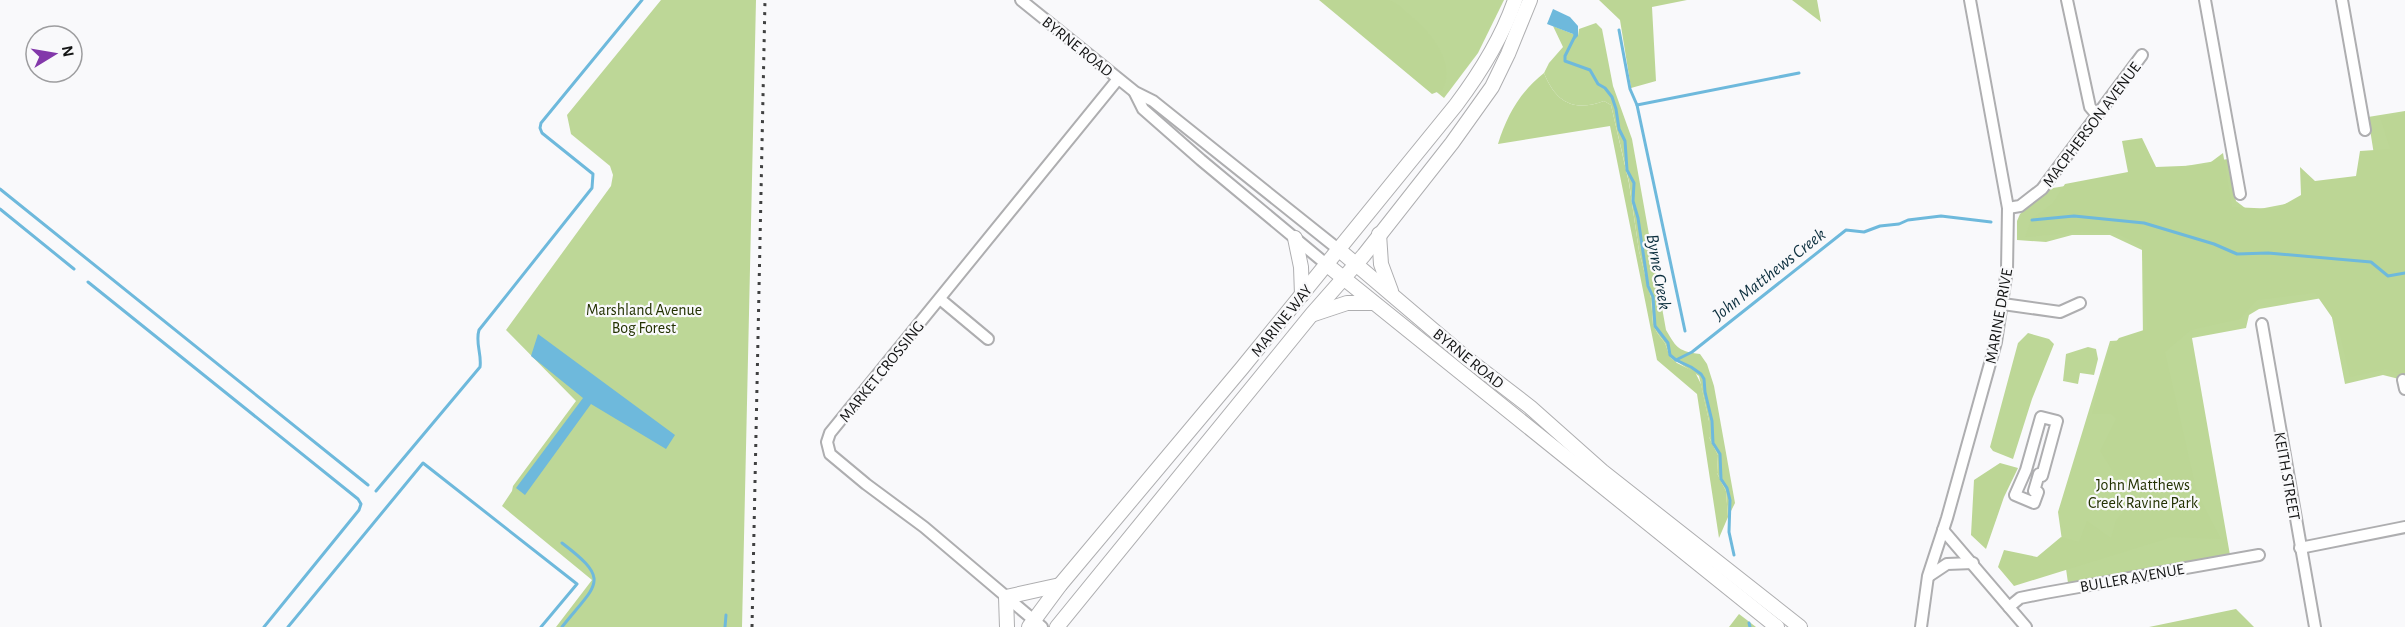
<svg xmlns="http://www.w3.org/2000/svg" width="2405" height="627" font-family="'Alegreya Sans',sans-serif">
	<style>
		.green { fill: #bdd797 }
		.forest { fill: #bcd695 }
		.water { fill: #6eb9dc }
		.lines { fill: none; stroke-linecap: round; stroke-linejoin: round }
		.stream { stroke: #6eb9dc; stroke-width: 3 }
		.minor-casing { stroke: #aeaeb0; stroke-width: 14 }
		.major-casing { stroke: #aeaeb0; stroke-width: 16 }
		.minor { stroke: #fff; stroke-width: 10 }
		.major { stroke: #fff; stroke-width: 14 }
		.rail { stroke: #404141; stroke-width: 3; stroke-dasharray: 3 6; stroke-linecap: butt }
		.labels { text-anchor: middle; stroke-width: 4.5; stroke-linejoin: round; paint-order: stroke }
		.street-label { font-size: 16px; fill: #131414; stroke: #f9f9fb }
		.park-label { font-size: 16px; fill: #233202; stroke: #f9f9fb }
		.water-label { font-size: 18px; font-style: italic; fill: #0c2f3e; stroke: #f9f9fb }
	</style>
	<rect width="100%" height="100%" fill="#f9f9fb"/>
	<g class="green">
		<path d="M661,0H756L742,627H556L592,580L502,506L512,491L513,486L576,401L506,330L611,186L613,175L610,166L571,134L567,115Z"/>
		<path d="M1323,0H1504L1478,53L1444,98Z"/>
		<path d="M1596,23L1602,29L1613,86L1632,139L1666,330C1677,349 1679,351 1700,354L1707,364L1714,386L1735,503L1728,517L1726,491L1717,473L1718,455L1709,437V421L1699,376L1670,357L1665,343L1658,334L1653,325L1651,298L1639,251L1629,182L1611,105L1604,101C1574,112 1556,103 1544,73L1549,63L1563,47L1553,26L1578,36L1579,29Z"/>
		<path d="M2405,111L2403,380L2383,375L2345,384L2328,297L2259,309L2249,315L2246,328L2192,338L2230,555L2068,583L2058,512L2110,341L2143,339L2142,250L2110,235H2072L2046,242L2017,240V221L2020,214L2047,189L2228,159L2236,201L2249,211L2379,186L2368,117Z"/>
		<path d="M2028,333L2049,339L2054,344L2032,399L2013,459L1993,451L1990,447L2018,343Z"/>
		<path d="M2088,347L2096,349L2098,359L2094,375L2080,373L2078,384L2063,381L2066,354Z"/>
	</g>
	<g class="forest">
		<path d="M1319,0C1336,0 1372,0 1388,0C1395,1 1402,8 1407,13C1428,29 1458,63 1442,90L1432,94Z"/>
		<path d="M1599,0H1687L1652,7L1656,81L1631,88L1620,20Z"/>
		<path d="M1792,0H1817L1821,22Z"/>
		<path d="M1544,73C1556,103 1574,112 1604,101L1611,105L1629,183L1639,251L1651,298L1653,325L1658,334L1665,343L1670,357L1677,363L1695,372L1701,384L1709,421V437L1718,455L1717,473L1726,491L1728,517L1719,538L1697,394L1657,360L1610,126L1498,144C1507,115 1520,92 1544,73Z"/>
		<path d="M2405,111V376L2387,369L2350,377L2338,326L2315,293L2257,300L2240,319L2191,330L2165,352L2197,493L2221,539L2172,537L2014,586L1998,567L2004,550L2037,557L2061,537L2079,542L2087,521L2111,538L2116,520L2146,488L2114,473L2100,451L2116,419L2111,414H2092L2108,352L2119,338L2147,329L2142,246L2116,233L2082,232L2025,237L2031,219L2052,204L2065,184L2128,172L2122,141L2142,138L2156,167L2207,165L2223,153L2232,207L2276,209L2301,195L2300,167L2315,181L2356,176L2360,151L2390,149L2380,117L2403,114Z"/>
		<path d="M2000,463L2018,468L2004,497L1986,549L1971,535L1974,480Z"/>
		<path d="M2236,609L2254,627H2149Z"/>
		<path d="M1739,614L1756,627H1729Z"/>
	</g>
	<g class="water">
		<path d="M1553,9L1570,17L1578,26V36L1575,39L1573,34L1547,24Z"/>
		<path d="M538,334L675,435L666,449L591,404L525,495L516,488L583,398L531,356Z"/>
	</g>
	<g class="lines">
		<g class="stream">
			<path d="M1619,30L1630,89L1637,105L1685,331"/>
			<path d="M1575,36L1565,56V61L1590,70L1598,84L1605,88L1612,97L1616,109L1619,129L1625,141L1627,170L1634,183L1633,201L1638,218L1648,286L1653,297L1655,326L1668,343L1670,355L1676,360L1691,367L1701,374L1704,379L1705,392L1712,421L1713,443L1720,454L1721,479L1727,488L1730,500L1729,532L1734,555"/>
			<path d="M1637,105L1799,73"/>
			<path d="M0,189L368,485"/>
			<path d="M0,209L74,269"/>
			<path d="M2032,220L2074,216L2144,223L2214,244L2237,254L2268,253L2371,262L2388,276L2405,273"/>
			<path d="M88,282L358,499L361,504L359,510L264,627"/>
			<path d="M1676,360L1692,352L1846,230L1864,232L1880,226L1899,224L1908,220L1941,216L1991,222"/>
			<path d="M376,491L480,367C482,354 475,343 479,330L592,188L593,174L542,133L540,128L541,123L642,0"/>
			<path d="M562,543C612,581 597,583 562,627"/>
			<path d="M1749,623L1750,627"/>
			<path d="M288,627L423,463L577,584L541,627"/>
			<path d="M725,627L726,615"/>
		</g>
		<defs>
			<g id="minor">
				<path d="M1021,0L1135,92L1153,101L1338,249"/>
				<path d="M2067,0L2090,107L2096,114"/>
				<path d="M2205,0L2240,194"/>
				<path d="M2342,0L2365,130"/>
				<path d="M1135,93L1143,109L1201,160L1326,264"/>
				<path d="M2008,208L2020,206L2042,189L2142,55"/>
				<path d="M940,299L988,339"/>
				<path d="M2003,304L2060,312L2080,303"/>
				<path d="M2262,324L2315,627"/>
				<path d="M2403,380L2405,389"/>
				<path d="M2041,417L2057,421L2042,476L2039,474L2034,491L2038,492L2034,503L2015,495L2026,470Z"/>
				<path d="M1943,530L2026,627"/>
				<path d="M2300,548L2405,527"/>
				<path d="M1929,576L1947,564L1973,563"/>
				<path d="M2009,607L2020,598L2045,593L2259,555"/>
				<path d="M1042,627L924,527L866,484L830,454L827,442L830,433L1118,79"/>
				<path d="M1921,627L1928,576L1947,518L1996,342L2007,270L2008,208L1970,0"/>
			</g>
			<g id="major">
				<path d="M1379,234L1381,264L1391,291"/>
				<path d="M1295,238L1301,267L1302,295"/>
				<path d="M1338,249L1465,357L1530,407L1602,471L1800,627"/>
				<path d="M1326,264L1777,627"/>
				<path d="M1314,314L1347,303H1373"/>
				<path d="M1007,627L1006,597L1060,585"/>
				<path d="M1029,627L1060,585L1242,368L1456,105C1480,73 1502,38 1515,0"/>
				<path d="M1057,627L1312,314L1364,255L1452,143L1492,87L1508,54L1530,0"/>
			</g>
		</defs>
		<use href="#minor" class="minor-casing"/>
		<use href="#major" class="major-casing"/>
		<use href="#minor" class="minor"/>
		<use href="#major" class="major"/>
		<path class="rail" d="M752,627L765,0"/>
	</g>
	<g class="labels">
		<g class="street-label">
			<text transform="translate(1078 46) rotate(39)" y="6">BYRNE ROAD</text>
			<text transform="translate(2091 124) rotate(-53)" y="6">MACPHERSON AVENUE</text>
			<text transform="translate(1998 316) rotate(-80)" y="6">MARINE DRIVE</text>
			<text transform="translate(1281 320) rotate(-51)" y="6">MARINE WAY</text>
			<text transform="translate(1469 358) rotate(39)" y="6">BYRNE ROAD</text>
			<text transform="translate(881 371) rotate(-51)" y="6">MARKET CROSSING</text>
			<text transform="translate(2288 476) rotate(80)" y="6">KEITH STREET</text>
			<text transform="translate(2132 577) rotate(-10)" y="6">BULLER AVENUE</text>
		</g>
		<g class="park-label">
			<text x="644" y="315">Marshland Avenue<tspan x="644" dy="18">Bog Forest</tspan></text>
			<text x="2143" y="490">John Matthews<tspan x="2143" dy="18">Creek Ravine Park</tspan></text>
		</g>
		<g class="water-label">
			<text transform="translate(1659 272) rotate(80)" y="6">Byrne Creek</text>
			<text transform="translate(1769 274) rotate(-38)" y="6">John Matthews Creek</text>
		</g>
	</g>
	<g transform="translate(54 54) rotate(79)"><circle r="28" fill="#f9f9fb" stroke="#9d9d9f" stroke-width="1.5"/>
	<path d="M0-4.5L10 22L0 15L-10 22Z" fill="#8338aa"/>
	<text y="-9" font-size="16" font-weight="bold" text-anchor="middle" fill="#131414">N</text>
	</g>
</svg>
